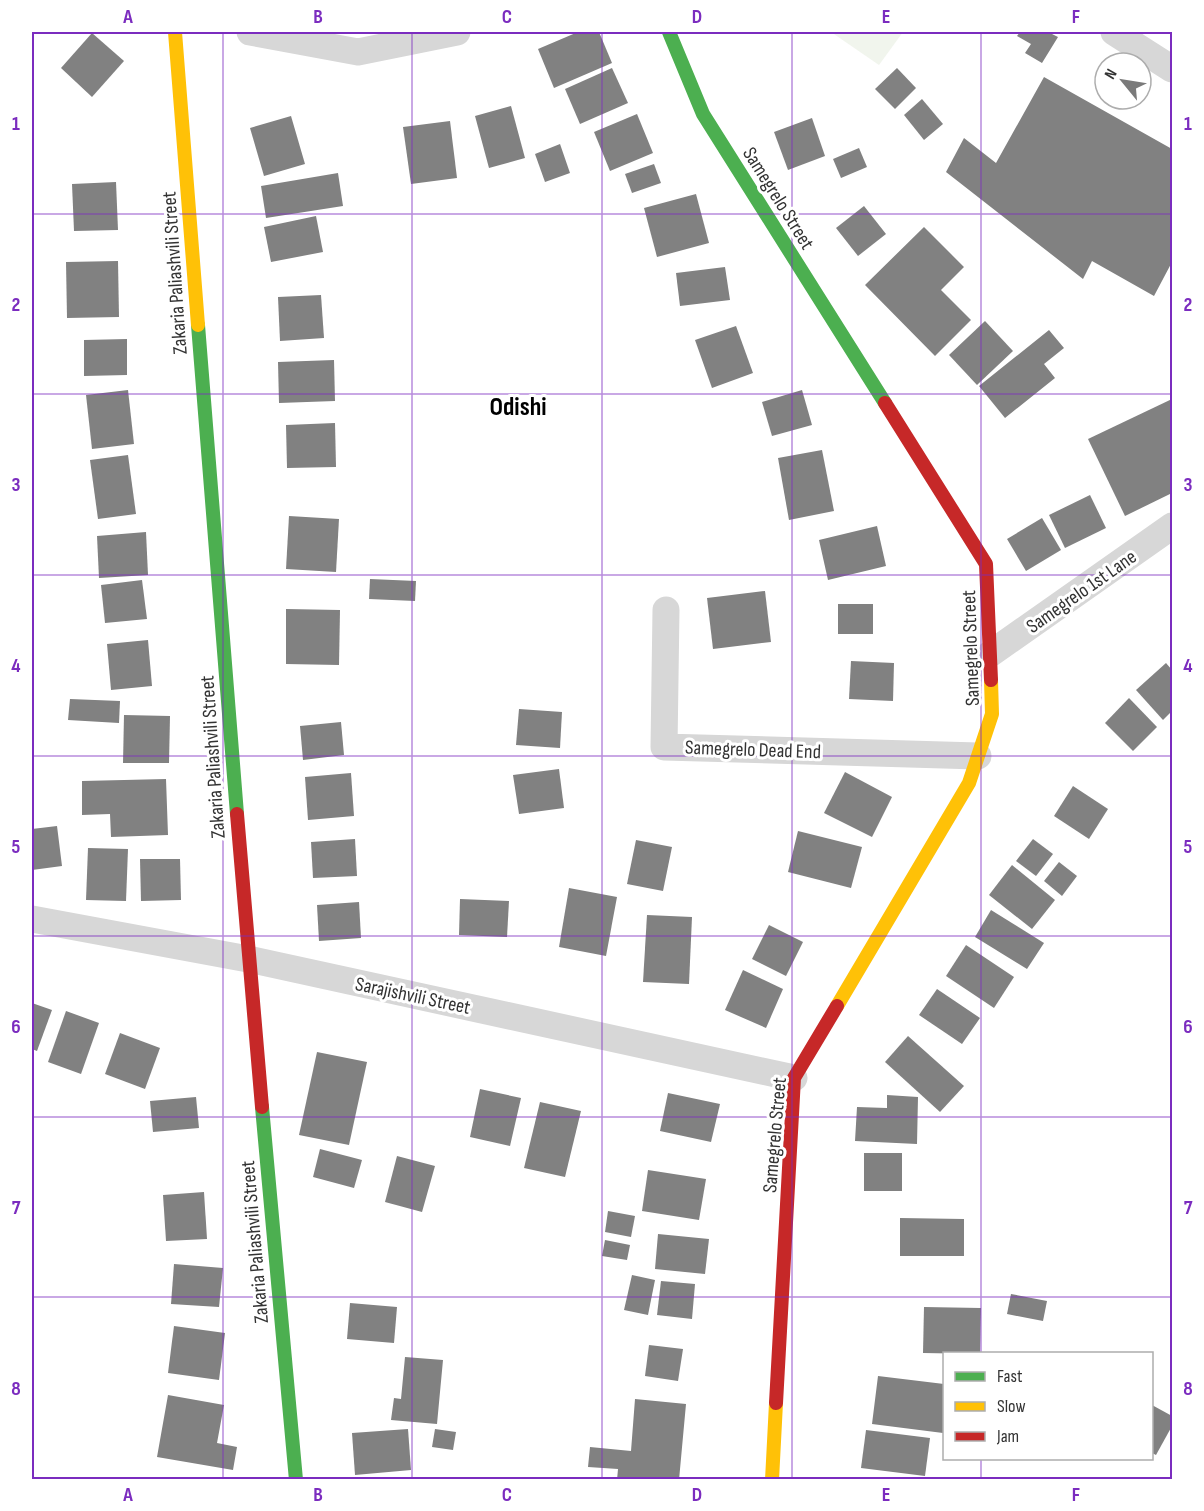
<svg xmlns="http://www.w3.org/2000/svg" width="1204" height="1511" font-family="'Sofia Sans Condensed',sans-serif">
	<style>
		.green { fill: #f1f5ed }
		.building { fill: #818181 }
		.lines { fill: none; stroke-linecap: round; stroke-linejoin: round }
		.street { stroke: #d7d7d7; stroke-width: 27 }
		.fast { stroke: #4caf50; stroke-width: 14 }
		.slow { stroke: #ffc107; stroke-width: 14 }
		.jam { stroke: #c62828; stroke-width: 14 }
		.grid { fill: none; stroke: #7b2cbf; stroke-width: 1.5; stroke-opacity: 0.55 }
		.labels { text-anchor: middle; stroke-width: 6; stroke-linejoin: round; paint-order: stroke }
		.street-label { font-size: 20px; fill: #333; stroke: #fff }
		.district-label { font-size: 26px; font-weight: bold; fill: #000; stroke: #fff }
		.neatline { fill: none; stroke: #7b2cbf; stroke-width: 2 }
		.grid-label { font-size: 20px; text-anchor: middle; font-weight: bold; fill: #7b2cbf }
	</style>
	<rect width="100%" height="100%" fill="#fff"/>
	<path class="green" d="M831,32H903L879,65Z"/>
	<g class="building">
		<path d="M578,32H599L612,63L554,88L538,49Z"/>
		<path d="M1020,32H1048L1058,37L1042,63L1025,53L1031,44L1017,36Z"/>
		<path d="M92,33L124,61L92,97L61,68Z"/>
		<path d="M612,68L628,103L580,124L565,89Z"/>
		<path d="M897,68L916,88L895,109L875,89Z"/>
		<path d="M1044,77L1172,149V262L1154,296L1092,261L1083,279L946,172L964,138L996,163Z"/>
		<path d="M922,99L943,124L924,140L904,115Z"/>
		<path d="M511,106L525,158L489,168L475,116Z"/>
		<path d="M637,114L653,153L610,171L594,132Z"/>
		<path d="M291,116L305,164L264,176L250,128Z"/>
		<path d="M812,118L825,156L788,170L774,132Z"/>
		<path d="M450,121L457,178L411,184L403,127Z"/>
		<path d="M560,144L570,173L545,182L535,154Z"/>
		<path d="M859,148L867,167L841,178L833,159Z"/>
		<path d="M654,164L661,183L632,193L625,174Z"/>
		<path d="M338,173L343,206L266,218L261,186Z"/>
		<path d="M116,182L118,230L74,231L72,184Z"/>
		<path d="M696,194L709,243L657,257L644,208Z"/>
		<path d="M864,206L886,234L858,256L836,228Z"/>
		<path d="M316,216L323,252L271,262L264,227Z"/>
		<path d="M924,227L964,267L941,290L971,320L935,356L865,285Z"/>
		<path d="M118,261L119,317L67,318L66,262Z"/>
		<path d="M725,267L730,300L680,306L676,273Z"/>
		<path d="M321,295L324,338L280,341L278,297Z"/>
		<path d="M985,321L1013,351L977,385L949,355Z"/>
		<path d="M736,326L753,373L712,388L695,340Z"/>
		<path d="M1049,330L1064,348L1044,364L1055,378L1005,418L979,386Z"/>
		<path d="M127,339V375L84,376V340Z"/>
		<path d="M334,360L335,401L279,403L278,362Z"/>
		<path d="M128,390L134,444L92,449L86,395Z"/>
		<path d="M802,390L812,425L772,436L762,402Z"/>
		<path d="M1172,399V493L1125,516L1088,439Z"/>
		<path d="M335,423L336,467L287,468L286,425Z"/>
		<path d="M822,450L834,511L789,520L778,458Z"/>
		<path d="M128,455L136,514L98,519L90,460Z"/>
		<path d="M1090,495L1106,528L1065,548L1049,515Z"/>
		<path d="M289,516L339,519L336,572L286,569Z"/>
		<path d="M1042,518L1061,550L1026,571L1007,539Z"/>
		<path d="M877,526L886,566L828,580L819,540Z"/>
		<path d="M146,532L148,575L99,578L97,536Z"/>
		<path d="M370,579L416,581L415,601L369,599Z"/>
		<path d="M142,580L147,619L105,623L101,585Z"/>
		<path d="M765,591L771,642L713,649L707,598Z"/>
		<rect x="838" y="604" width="35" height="30"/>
		<path d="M286,609L340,610L339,665L286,664Z"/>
		<path d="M148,640L152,686L111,690L107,644Z"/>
		<path d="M851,661L894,663L893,701L849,699Z"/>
		<path d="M1166,663L1172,670V711L1163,720L1136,690Z"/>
		<path d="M1129,698L1157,727L1133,751L1105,723Z"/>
		<path d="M70,699L120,701L119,723L68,720Z"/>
		<path d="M519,709L562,712L560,748L516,745Z"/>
		<path d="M124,715L170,716L169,763H123Z"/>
		<path d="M341,722L344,755L303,760L300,726Z"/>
		<path d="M559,769L564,808L519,814L513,775Z"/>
		<path d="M845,772L892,797L872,837L824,813Z"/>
		<path d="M351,773L354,816L308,820L305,777Z"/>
		<path d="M166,779L168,835L111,837L110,814L82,815V781Z"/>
		<path d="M1073,786L1108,809L1089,839L1054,816Z"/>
		<path d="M57,826L62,866L32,870V829Z"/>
		<path d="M798,831L862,847L851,888L788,872Z"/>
		<path d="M355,839L357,876L313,878L311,842Z"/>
		<path d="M1033,839L1053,854L1036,876L1016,861Z"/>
		<path d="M636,840L672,847L663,891L627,884Z"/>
		<path d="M88,848L128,849L126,901L86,900Z"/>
		<path d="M140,859H180L181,900L141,901Z"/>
		<path d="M1059,862L1077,876L1062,896L1044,881Z"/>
		<path d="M1012,865L1055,900L1032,929L989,895Z"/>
		<path d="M569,888L617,897L606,956L559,947Z"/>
		<path d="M460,899L509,901L507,937L459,935Z"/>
		<path d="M359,902L361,938L319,941L317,905Z"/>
		<path d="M991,910L1044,943L1027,969L975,937Z"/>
		<path d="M647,915L692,917L689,984L643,982Z"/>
		<path d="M769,925L803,942L786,976L752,959Z"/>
		<path d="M966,945L1014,977L994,1008L946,976Z"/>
		<path d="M743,970L783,989L766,1028L725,1010Z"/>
		<path d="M937,989L980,1018L962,1044L919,1015Z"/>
		<path d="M32,1003L52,1010L37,1051L32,1049Z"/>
		<path d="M66,1011L99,1023L81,1074L48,1062Z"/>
		<path d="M120,1033L160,1048L145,1089L105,1074Z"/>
		<path d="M908,1036L964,1086L940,1112L885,1062Z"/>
		<path d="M317,1052L367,1062L349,1145L299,1135Z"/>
		<path d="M480,1089L521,1098L510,1146L470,1137Z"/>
		<path d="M668,1093L720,1104L711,1142L660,1131Z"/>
		<path d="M887,1095L918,1097L917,1144L855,1141L857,1107L887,1108Z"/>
		<path d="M196,1097L199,1128L153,1132L150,1101Z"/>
		<path d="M540,1102L581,1111L565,1177L524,1168Z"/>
		<path d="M320,1149L362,1160L354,1188L313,1177Z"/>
		<rect x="864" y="1153" width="38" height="38"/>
		<path d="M397,1156L435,1166L422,1212L385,1202Z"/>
		<path d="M648,1170L706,1179L699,1220L642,1211Z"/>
		<path d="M204,1192L207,1239L166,1241L163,1195Z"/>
		<path d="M608,1211L635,1216L631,1237L605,1232Z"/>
		<path d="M900,1218L964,1219V1256H900Z"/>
		<path d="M658,1234L709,1239L705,1274L655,1269Z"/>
		<path d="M605,1240L630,1245L627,1260L602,1256Z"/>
		<path d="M174,1264L223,1268L219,1307L171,1304Z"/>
		<path d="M632,1275L655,1280L648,1315L624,1310Z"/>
		<path d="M661,1281L695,1284L692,1319L657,1315Z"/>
		<path d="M1011,1294L1047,1301L1043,1321L1007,1314Z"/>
		<path d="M350,1303L397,1307L394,1343L347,1339Z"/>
		<path d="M924,1307L981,1308L980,1354L923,1353Z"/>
		<path d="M174,1326L225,1333L219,1380L168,1373Z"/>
		<path d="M649,1345L683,1349L678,1381L645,1376Z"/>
		<path d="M405,1357L443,1360L437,1424L391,1420L394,1398L401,1399Z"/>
		<path d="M878,1376L944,1384L943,1433L872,1424Z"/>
		<path d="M168,1395L224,1405L217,1443L237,1447L233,1470L157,1457Z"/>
		<path d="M635,1399L686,1404L679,1480H617L618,1469L588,1467L590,1447L631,1451Z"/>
		<path d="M1152,1405L1172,1416V1426L1156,1455L1152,1453Z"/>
		<path d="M408,1429L411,1470L355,1475L352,1433Z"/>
		<path d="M435,1429L456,1432L453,1450L432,1447Z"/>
		<path d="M866,1430L930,1438L925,1476L861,1468Z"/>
	</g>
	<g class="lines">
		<g class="street">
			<path d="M250,32L358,52L457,32"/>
			<path d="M1114,32L1172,69"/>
			<path d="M666,610L664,747L978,756"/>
			<path d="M990,654L1172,526"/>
			<path d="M32,919L248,959L794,1078"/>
		</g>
		<g class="fast">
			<path d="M669,32L703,114L885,403"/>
			<path d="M198,325L237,814"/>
			<path d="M262,1107L296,1480"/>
		</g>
		<g class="slow">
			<path d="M175,32L198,325"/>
			<path d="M837,1006L969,783L992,714L991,680"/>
			<path d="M772,1480L776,1403"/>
		</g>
		<g class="jam">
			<path d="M885,403L986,564L991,680"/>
			<path d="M237,814L262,1107"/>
			<path d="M776,1403L794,1078L837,1006"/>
		</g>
	</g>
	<path class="grid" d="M223,32V1480M412,32V1480M602,32V1480M792,32V1480M981,32V1354M32,214H1172M32,394H1172M32,575H1172M32,756H1172M32,936H1172M32,1117H1172M32,1297H1172M981,1458V1480"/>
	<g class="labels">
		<g class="street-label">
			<text transform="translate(779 198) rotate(58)" y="7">Samegrelo Street</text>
			<text transform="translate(174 273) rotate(-94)" y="7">Zakaria Paliashvili Street</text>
			<text transform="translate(1081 591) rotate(-35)" y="7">Samegrelo 1st Lane</text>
			<text transform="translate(970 648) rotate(-92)" y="7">Samegrelo Street</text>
			<text transform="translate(753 749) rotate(2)" y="7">Samegrelo Dead End</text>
			<text transform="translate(212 757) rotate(-94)" y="7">Zakaria Paliashvili Street</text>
			<text transform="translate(413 995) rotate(12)" y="7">Sarajishvili Street</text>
			<text transform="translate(774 1135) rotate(-85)" y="7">Samegrelo Street</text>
			<text transform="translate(254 1242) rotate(-95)" y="7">Zakaria Paliashvili Street</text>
		</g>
		<g class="district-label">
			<text x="518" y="415">Odishi</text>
		</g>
	</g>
	<rect width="1204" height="1511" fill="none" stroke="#ffffff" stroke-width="66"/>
	<rect x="943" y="1352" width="210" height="108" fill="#ffffff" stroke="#adadad" stroke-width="1.5"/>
	<rect x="955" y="1372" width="30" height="9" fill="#4caf50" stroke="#adadad" stroke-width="1.5"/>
	<text x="997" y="1382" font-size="18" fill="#333333">Fast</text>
	<rect x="955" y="1402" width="30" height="9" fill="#ffc107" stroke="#adadad" stroke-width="1.5"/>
	<text x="997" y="1412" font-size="18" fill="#333333">Slow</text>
	<rect x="955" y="1432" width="30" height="9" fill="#c62828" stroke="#adadad" stroke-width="1.5"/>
	<text x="997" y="1442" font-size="18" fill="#333333">Jam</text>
	<g transform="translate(1123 81) rotate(300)"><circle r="28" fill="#ffffff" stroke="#adadad" stroke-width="1.5"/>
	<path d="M0-4.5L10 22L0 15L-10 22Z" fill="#7a7a7a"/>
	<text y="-9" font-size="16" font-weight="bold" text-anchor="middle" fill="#333333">N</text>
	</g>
	<rect x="33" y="33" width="1138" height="1445" class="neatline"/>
	<g class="grid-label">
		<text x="128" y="23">A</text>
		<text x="318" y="23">B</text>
		<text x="507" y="23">C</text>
		<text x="697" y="23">D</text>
		<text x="886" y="23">E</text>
		<text x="1076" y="23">F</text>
		<text x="16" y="130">1</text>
		<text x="1188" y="130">1</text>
		<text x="16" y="311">2</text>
		<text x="1188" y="311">2</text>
		<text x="16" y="491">3</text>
		<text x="1188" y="491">3</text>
		<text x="16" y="672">4</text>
		<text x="1188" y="672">4</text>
		<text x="16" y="853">5</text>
		<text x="1188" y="853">5</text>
		<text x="16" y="1033">6</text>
		<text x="1188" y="1033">6</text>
		<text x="16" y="1214">7</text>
		<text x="1188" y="1214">7</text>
		<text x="16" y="1395">8</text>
		<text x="1188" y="1395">8</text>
		<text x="128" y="1501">A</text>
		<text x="318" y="1501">B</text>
		<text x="507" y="1501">C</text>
		<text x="697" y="1501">D</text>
		<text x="886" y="1501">E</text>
		<text x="1076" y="1501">F</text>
	</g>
</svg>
